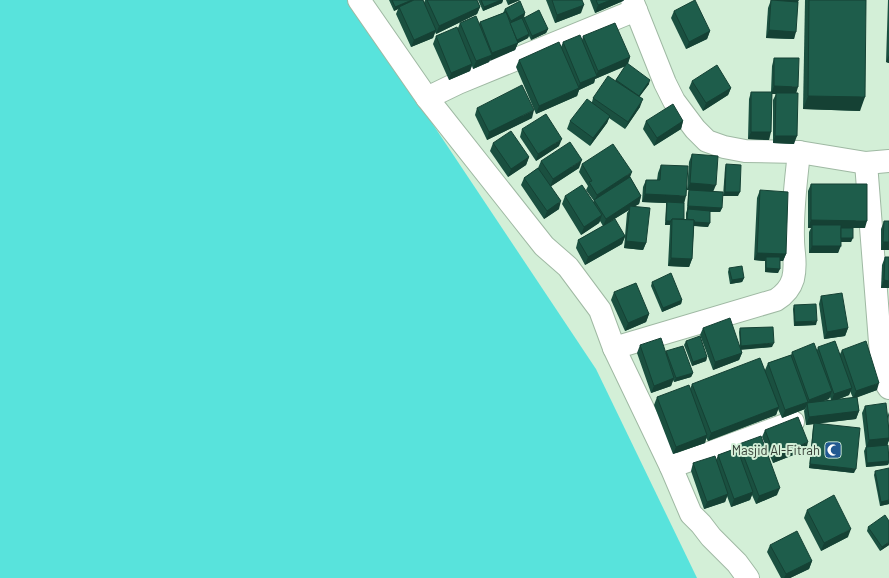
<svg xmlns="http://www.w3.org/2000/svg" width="889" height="578" font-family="Barlow,sans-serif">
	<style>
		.water { fill: #58e3dc }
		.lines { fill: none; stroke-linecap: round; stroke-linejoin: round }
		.minor-casing { stroke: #9fb9a3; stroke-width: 24 }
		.minor { stroke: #fff; stroke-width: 22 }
		.wall { fill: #1a5040; fill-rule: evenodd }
		.shaded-wall { fill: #154134 }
		.building { fill: #1e5d4b; stroke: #154134 }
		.labels { text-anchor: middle; stroke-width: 4; stroke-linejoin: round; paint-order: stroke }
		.poi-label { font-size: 13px; fill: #343e35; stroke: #d3efd7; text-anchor: end }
	</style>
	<rect width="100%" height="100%" fill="#d3efd7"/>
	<path class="water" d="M0,0H350L596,369L697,578H0Z"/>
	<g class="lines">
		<defs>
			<g id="minor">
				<path d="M359,0L427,98L544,246L568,267L600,310L614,348L671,467L691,514L701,524L711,537L737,563L748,578"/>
				<path d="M632,0L665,83L674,101L695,129L707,141L724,147L745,151L799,152L866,163L889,161"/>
				<path d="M427,98L458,83L636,10"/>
				<path d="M866,163L881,355L887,385L889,388"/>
				<path d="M614,348L776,300C784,295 790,289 793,279C797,263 793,254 793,239C792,210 796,181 799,152"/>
				<path d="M671,467L793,422"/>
			</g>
		</defs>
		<use href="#minor" class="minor-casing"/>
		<use href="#minor" class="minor"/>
	</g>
	<g class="wall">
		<path d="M389,0H423L424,3L425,0H477L480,7L477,14L436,34L435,32L433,38L411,47L396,14L398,9L394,11Z"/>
		<path d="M478,0H503L502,3L483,11Z"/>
		<path d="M506,0H520L508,5Z"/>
		<path d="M546,0H582L581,13L555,23Z"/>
		<path d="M590,0H624L623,1L595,13Z"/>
		<path d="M771,0L798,3L794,39L766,38L768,8Z"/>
		<path d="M805,0H866L860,111L803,109Z"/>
		<path d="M888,0H889V63L886,62Z"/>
		<path d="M505,9L525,13L524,17L548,29L546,33L531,40L529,36L528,38L518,43L515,50L490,60L489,62L473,69L472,66L470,71L449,80L433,44L436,36L458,28L460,23L479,24L480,22L503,13Z"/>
		<path d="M674,11L710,31L707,39L686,49L671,18Z"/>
		<path d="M583,36L630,57L628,64L649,84L639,97L640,107L625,129L609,118L607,123L590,146L567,129L570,121L592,102L593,98L615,81L626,66L595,79L594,83L579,90L577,96L536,114L516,67L519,60L561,47L563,42L582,40Z"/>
		<path d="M774,58L796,93L794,144L773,143V100L776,94H772L769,140L748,139L749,99L751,92H771L772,66Z"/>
		<path d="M692,81L731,88L728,95L703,111L689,88Z"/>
		<path d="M477,108L532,118L487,140L475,115Z"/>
		<path d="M646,121H683L681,129L654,146L643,129Z"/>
		<path d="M522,129L559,146L536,161L520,137Z"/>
		<path d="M493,143L529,157L526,165L508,177L490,151Z"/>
		<path d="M692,154L713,192L722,208L720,212H710L708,227L694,226L692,259L689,267L668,266L670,225H665L666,206V203L642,202L643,187L646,180H657L658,173L661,165L684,203V219H686V213L687,210L688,194L689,190H687L689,162Z"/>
		<path d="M541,161L579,168L551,186L559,209L544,219L521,185L524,178L538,168Z"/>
		<path d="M582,164L630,177L641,196L639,204L635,206L646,243L643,250L624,248L625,237L622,244L585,265L576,248L578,240L603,226L600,221L599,223L581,235L562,204L565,196L593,202L594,201L586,190L588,186L579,172ZM629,210L627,213L625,236L611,221Z"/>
		<path d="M726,164L738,196H723L725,168Z"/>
		<path d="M811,184L865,228H853L851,242H841L838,253H809V232L811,228H808V191Z"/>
		<path d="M760,190L786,254L783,261H780L778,273L765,272V261L754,260L757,198Z"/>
		<path d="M884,221L889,250H881V229Z"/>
		<path d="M885,257H889V288H881L882,265Z"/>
		<path d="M729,268L744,278L742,282L730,284L728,272Z"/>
		<path d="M652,282L682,300L681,304L662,312L651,286Z"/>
		<path d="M614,292L649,314L646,322L625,331L611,300Z"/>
		<path d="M821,296L848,328L845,336L824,339L819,304Z"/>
		<path d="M794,305L816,325L794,326L793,309Z"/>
		<path d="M703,328L740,346L739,332L740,328L772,347L741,349L742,353L739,360L713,370L700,335Z"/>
		<path d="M686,341L707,357L706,361L692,366L684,345Z"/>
		<path d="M640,345L666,353V351L693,373L691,377L674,382L673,380L671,386L651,393L637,353Z"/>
		<path d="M818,347L840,354L842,350L877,390L857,397L859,411L856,419L820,423L854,473L809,468L813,427L814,424L806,425L804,411L806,406L805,409L782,418L778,409L776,415L708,441L706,438L705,443L673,454L654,405L657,397L690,389L692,384L765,370L768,363L791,355L792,352L817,350ZM850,391L853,398L837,400L849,395ZM830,397L831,400L823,401L829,399Z"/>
		<path d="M865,406L889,426L888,415L889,412V440L887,445L889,456V463L888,465L866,467L864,451L866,447L862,413Z"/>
		<path d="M765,430L806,450L773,463L762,437Z"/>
		<path d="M739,444L777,495L756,504L752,495L750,500L731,507L727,496L725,502L704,509L691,471L693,463L716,460L718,455L737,448Z"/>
		<path d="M875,471L889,504L880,506L874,475Z"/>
		<path d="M807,510L848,537L821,551L804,518Z"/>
		<path d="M868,527L889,545L880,551L867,531Z"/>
		<path d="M770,545L812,561L809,569L790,578H781L767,552Z"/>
	</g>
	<g class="shaded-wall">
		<path d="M412,0H415L399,7L398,9L394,11L395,7Z"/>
		<path d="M501,0H503L502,3L483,11L484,7Z"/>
		<path d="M510,0H520L508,5Z"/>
		<path d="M611,0H624L623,1L595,13L598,5Z"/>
		<path d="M772,0H799L797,4Z"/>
		<path d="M584,5L581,13L555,23L557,15Z"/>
		<path d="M480,7L477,14L436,34L439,26Z"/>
		<path d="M525,13L524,17L509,25L511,21Z"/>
		<path d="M548,29L546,33L531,40L532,36Z"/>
		<path d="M436,30L433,38L411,47L414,40Z"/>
		<path d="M769,30L796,32L794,39L766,38Z"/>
		<path d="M710,31L707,39L686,49L689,42Z"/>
		<path d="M529,34L528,38L518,43L515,50L490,61L492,53L516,40Z"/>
		<path d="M492,55L489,62L473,69L476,61Z"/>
		<path d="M889,55V63L886,62Z"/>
		<path d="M630,57L627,65L595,79L594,83L579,90L577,96L536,114L539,106L578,89L580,83L596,76L598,71Z"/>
		<path d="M472,64L470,71L449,80L451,73Z"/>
		<path d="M650,80L649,84L637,100L639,96Z"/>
		<path d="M774,86L798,87L796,94H771Z"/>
		<path d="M731,88L728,95L703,111L706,103Z"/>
		<path d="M808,96L865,97L860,111L803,109Z"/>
		<path d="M643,99L640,107L625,129L628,122Z"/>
		<path d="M534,110L532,118L487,140L489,132Z"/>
		<path d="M610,116L607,123L590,146L593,138Z"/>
		<path d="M683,121L681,129L654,146L657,138Z"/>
		<path d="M751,132H771L769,140L748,139Z"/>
		<path d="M775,136H797L794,144L773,143Z"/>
		<path d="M562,139L559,146L536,161L538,154Z"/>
		<path d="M529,157L526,165L508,177L511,169Z"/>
		<path d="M582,160L579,168L550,187L553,179Z"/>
		<path d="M632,172L629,180L595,201L597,195Z"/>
		<path d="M690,183L716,185L713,192L687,190Z"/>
		<path d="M725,192H740L738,196H723Z"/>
		<path d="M645,194L686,196L684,204L667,202L666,203L642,202Z"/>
		<path d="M641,196L639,204L630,209V206L629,210L603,226L606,219Z"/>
		<path d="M561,201L559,209L544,219L547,211Z"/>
		<path d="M688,206L722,208L720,212L687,210Z"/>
		<path d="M602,215L599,223L581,235L584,227Z"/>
		<path d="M811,220L867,221L865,228H812V225L811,228H808Z"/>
		<path d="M666,221H671L670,225H665Z"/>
		<path d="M687,221L710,223L708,227L685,225Z"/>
		<path d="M625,236L622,244L585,265L588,257Z"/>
		<path d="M840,238H853L851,242H838Z"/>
		<path d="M626,241L646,243L643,250L624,248Z"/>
		<path d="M883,242H889V250H881Z"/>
		<path d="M812,246H841L838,253H809Z"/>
		<path d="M757,253L786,254L783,261H766V257L765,261L754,260Z"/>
		<path d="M671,258L692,259L689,267L668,266Z"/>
		<path d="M766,268L780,269L778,273L765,272Z"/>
		<path d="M744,278L742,282L730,284L732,280Z"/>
		<path d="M884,280L889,281V288H881Z"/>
		<path d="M682,300L681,304L662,312L663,308Z"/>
		<path d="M649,314L646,322L625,331L628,323Z"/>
		<path d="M817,321L816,325L794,326L795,322Z"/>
		<path d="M848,328L845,336L824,339L827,332Z"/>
		<path d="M774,343L772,347L740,350L741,346Z"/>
		<path d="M742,353L739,360L713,370L715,362Z"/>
		<path d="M707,357L706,361L692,366L693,362Z"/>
		<path d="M693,373L691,377L674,382L676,378Z"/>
		<path d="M674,378L671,386L651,393L654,386Z"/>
		<path d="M879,383L877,390L853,399L856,391Z"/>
		<path d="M852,388L849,395L831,402L834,394Z"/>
		<path d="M832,391L829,399L807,407V405L809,400Z"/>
		<path d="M808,402L805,409L782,418L785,410Z"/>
		<path d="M779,407L776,415L708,441L711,433Z"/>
		<path d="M859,411L856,419L806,425L809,417Z"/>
		<path d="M707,435L705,443L673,454L676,447Z"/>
		<path d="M889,438V440L887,446L866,448L869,440Z"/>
		<path d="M808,442L806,450L773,463L775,456Z"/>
		<path d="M889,461L888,465L866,467L867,463Z"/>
		<path d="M810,464L856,469L854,473L809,468Z"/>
		<path d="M780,488L777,495L756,504L759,496Z"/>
		<path d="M753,492L750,500L731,507L734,499Z"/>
		<path d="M728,494L725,502L704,509L707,502Z"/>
		<path d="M889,500V504L880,506L881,502Z"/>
		<path d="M851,529L848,537L821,551L824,543Z"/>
		<path d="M889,542V545L880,551L882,547Z"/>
		<path d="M812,561L809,569L790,578H784L786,574Z"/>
	</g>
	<g class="building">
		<path d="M392,0H412L395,7Z"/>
		<path d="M414,0H423L436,30L414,40L399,7Z"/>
		<path d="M427,0H477L480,7L439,26Z"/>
		<path d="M481,0H501L484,7Z"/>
		<path d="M552,0H582L584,5L557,15Z"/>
		<path d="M596,0H611L598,5Z"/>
		<path d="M695,0L710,31L689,42L674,11Z"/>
		<path d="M771,0L798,2L796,32L769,30Z"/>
		<path d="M809,0H866L865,97L808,96Z"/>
		<path d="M520,1L525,13L511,21L505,9Z"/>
		<path d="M539,10L548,29L532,36L524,18Z"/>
		<path d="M506,12L518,43L492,53L480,22Z"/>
		<path d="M476,16L492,55L476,61L460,23Z"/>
		<path d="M522,18L529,34L517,40L510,23Z"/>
		<path d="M615,23L630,57L598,71L583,36Z"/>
		<path d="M457,27L472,64L451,73L436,36Z"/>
		<path d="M580,35L597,76L580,83L563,42Z"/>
		<path d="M559,42L579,88L539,106L519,60Z"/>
		<path d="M774,58H799L798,87L774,86Z"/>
		<path d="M627,63L650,80L639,96L616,80Z"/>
		<path d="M717,65L731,88L706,103L692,81Z"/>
		<path d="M608,76L643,99L628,122L593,98Z"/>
		<path d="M522,85L534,110L489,132L477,108Z"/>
		<path d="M751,92H772L771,132H751Z"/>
		<path d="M776,93H798L797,136H775Z"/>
		<path d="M587,99L610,116L593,138L570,121Z"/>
		<path d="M673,104L683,121L657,138L646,121Z"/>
		<path d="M546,114L562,139L538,154L522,129Z"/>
		<path d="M511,131L529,157L511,169L493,143Z"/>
		<path d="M570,142L582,160L553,179L541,161Z"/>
		<path d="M613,144L632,172L597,195L589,182L592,181L582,164Z"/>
		<path d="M692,154L718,156L716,185L690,183Z"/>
		<path d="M726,164L741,165L740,192H725Z"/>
		<path d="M661,165L688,166L686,196L645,194L646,180H660Z"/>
		<path d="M538,168L561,201L547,211L524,178Z"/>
		<path d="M630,177L641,196L606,219L594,200Z"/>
		<path d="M811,184H867V221L811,220Z"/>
		<path d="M582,185L602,215L584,227L565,196Z"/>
		<path d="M689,190L723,192L722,208L688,206Z"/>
		<path d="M760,190L788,192L786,254L757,253Z"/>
		<path d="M667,202L684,203V219H672L671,221H666Z"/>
		<path d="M630,206L650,208L646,243L626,241Z"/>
		<path d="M688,209L710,211V223L694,222V220L687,219Z"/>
		<path d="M615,219L625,236L588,257L578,240Z"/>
		<path d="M672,219L694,220L692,259L671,258Z"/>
		<path d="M884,221H889V242H883Z"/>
		<rect x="812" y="225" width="29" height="21"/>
		<rect x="841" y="228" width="12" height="10"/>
		<path d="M766,257H780V269L766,268Z"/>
		<path d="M885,257H889V281L884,280Z"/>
		<path d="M742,266L744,278L732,280L729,268Z"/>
		<path d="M671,273L682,300L663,308L652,282Z"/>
		<path d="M636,283L649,314L628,323L614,292Z"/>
		<path d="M842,293L848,328L827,332L821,296Z"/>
		<path d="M816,304L817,321L795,322L794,305Z"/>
		<path d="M730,318L742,353L715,362L703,328Z"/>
		<path d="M773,327L774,343L741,346L740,328Z"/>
		<path d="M700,336L707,357L693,362L686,341Z"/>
		<path d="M661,338L674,378L654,386L640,345Z"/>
		<path d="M835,341L852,388L834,394L818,347Z"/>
		<path d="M866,341L879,383L856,391L842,350Z"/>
		<path d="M814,343L832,391L809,400L792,352Z"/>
		<path d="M683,346L693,373L676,378L666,351Z"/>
		<path d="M791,355L808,402L785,410L768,363Z"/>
		<path d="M760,358L779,407L711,433L692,384Z"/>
		<path d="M689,385L707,435L676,447L657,397Z"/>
		<path d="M857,397L859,411L809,417L807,403Z"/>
		<path d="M886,403L889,430V438L869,440L865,406Z"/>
		<path d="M798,417L808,442L775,456L765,430Z"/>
		<path d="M814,423L860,428L856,469L810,464Z"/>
		<path d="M761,436L780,488L759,496L739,444Z"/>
		<path d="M888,445L889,461L867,463L866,447Z"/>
		<path d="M737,448L753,492L734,499L718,455Z"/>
		<path d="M715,456L728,494L707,502L693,463Z"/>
		<path d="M889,468V500L881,502L875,471Z"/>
		<path d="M834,495L851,529L824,543L807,510Z"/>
		<path d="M885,515L889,521V542L882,547L868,527Z"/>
		<path d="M797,531L812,561L786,574L770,545Z"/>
	</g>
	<defs>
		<symbol id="mosque-square" viewBox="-11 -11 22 22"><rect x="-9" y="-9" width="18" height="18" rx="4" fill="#225991" stroke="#d3efd7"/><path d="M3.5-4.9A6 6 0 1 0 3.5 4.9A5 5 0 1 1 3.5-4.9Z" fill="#fff"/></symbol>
	</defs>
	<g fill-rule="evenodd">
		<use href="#mosque-square" x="823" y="440" width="20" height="20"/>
	</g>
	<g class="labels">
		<g class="poi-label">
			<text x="820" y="455">Masjid Al-Fitrah</text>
		</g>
	</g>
</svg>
